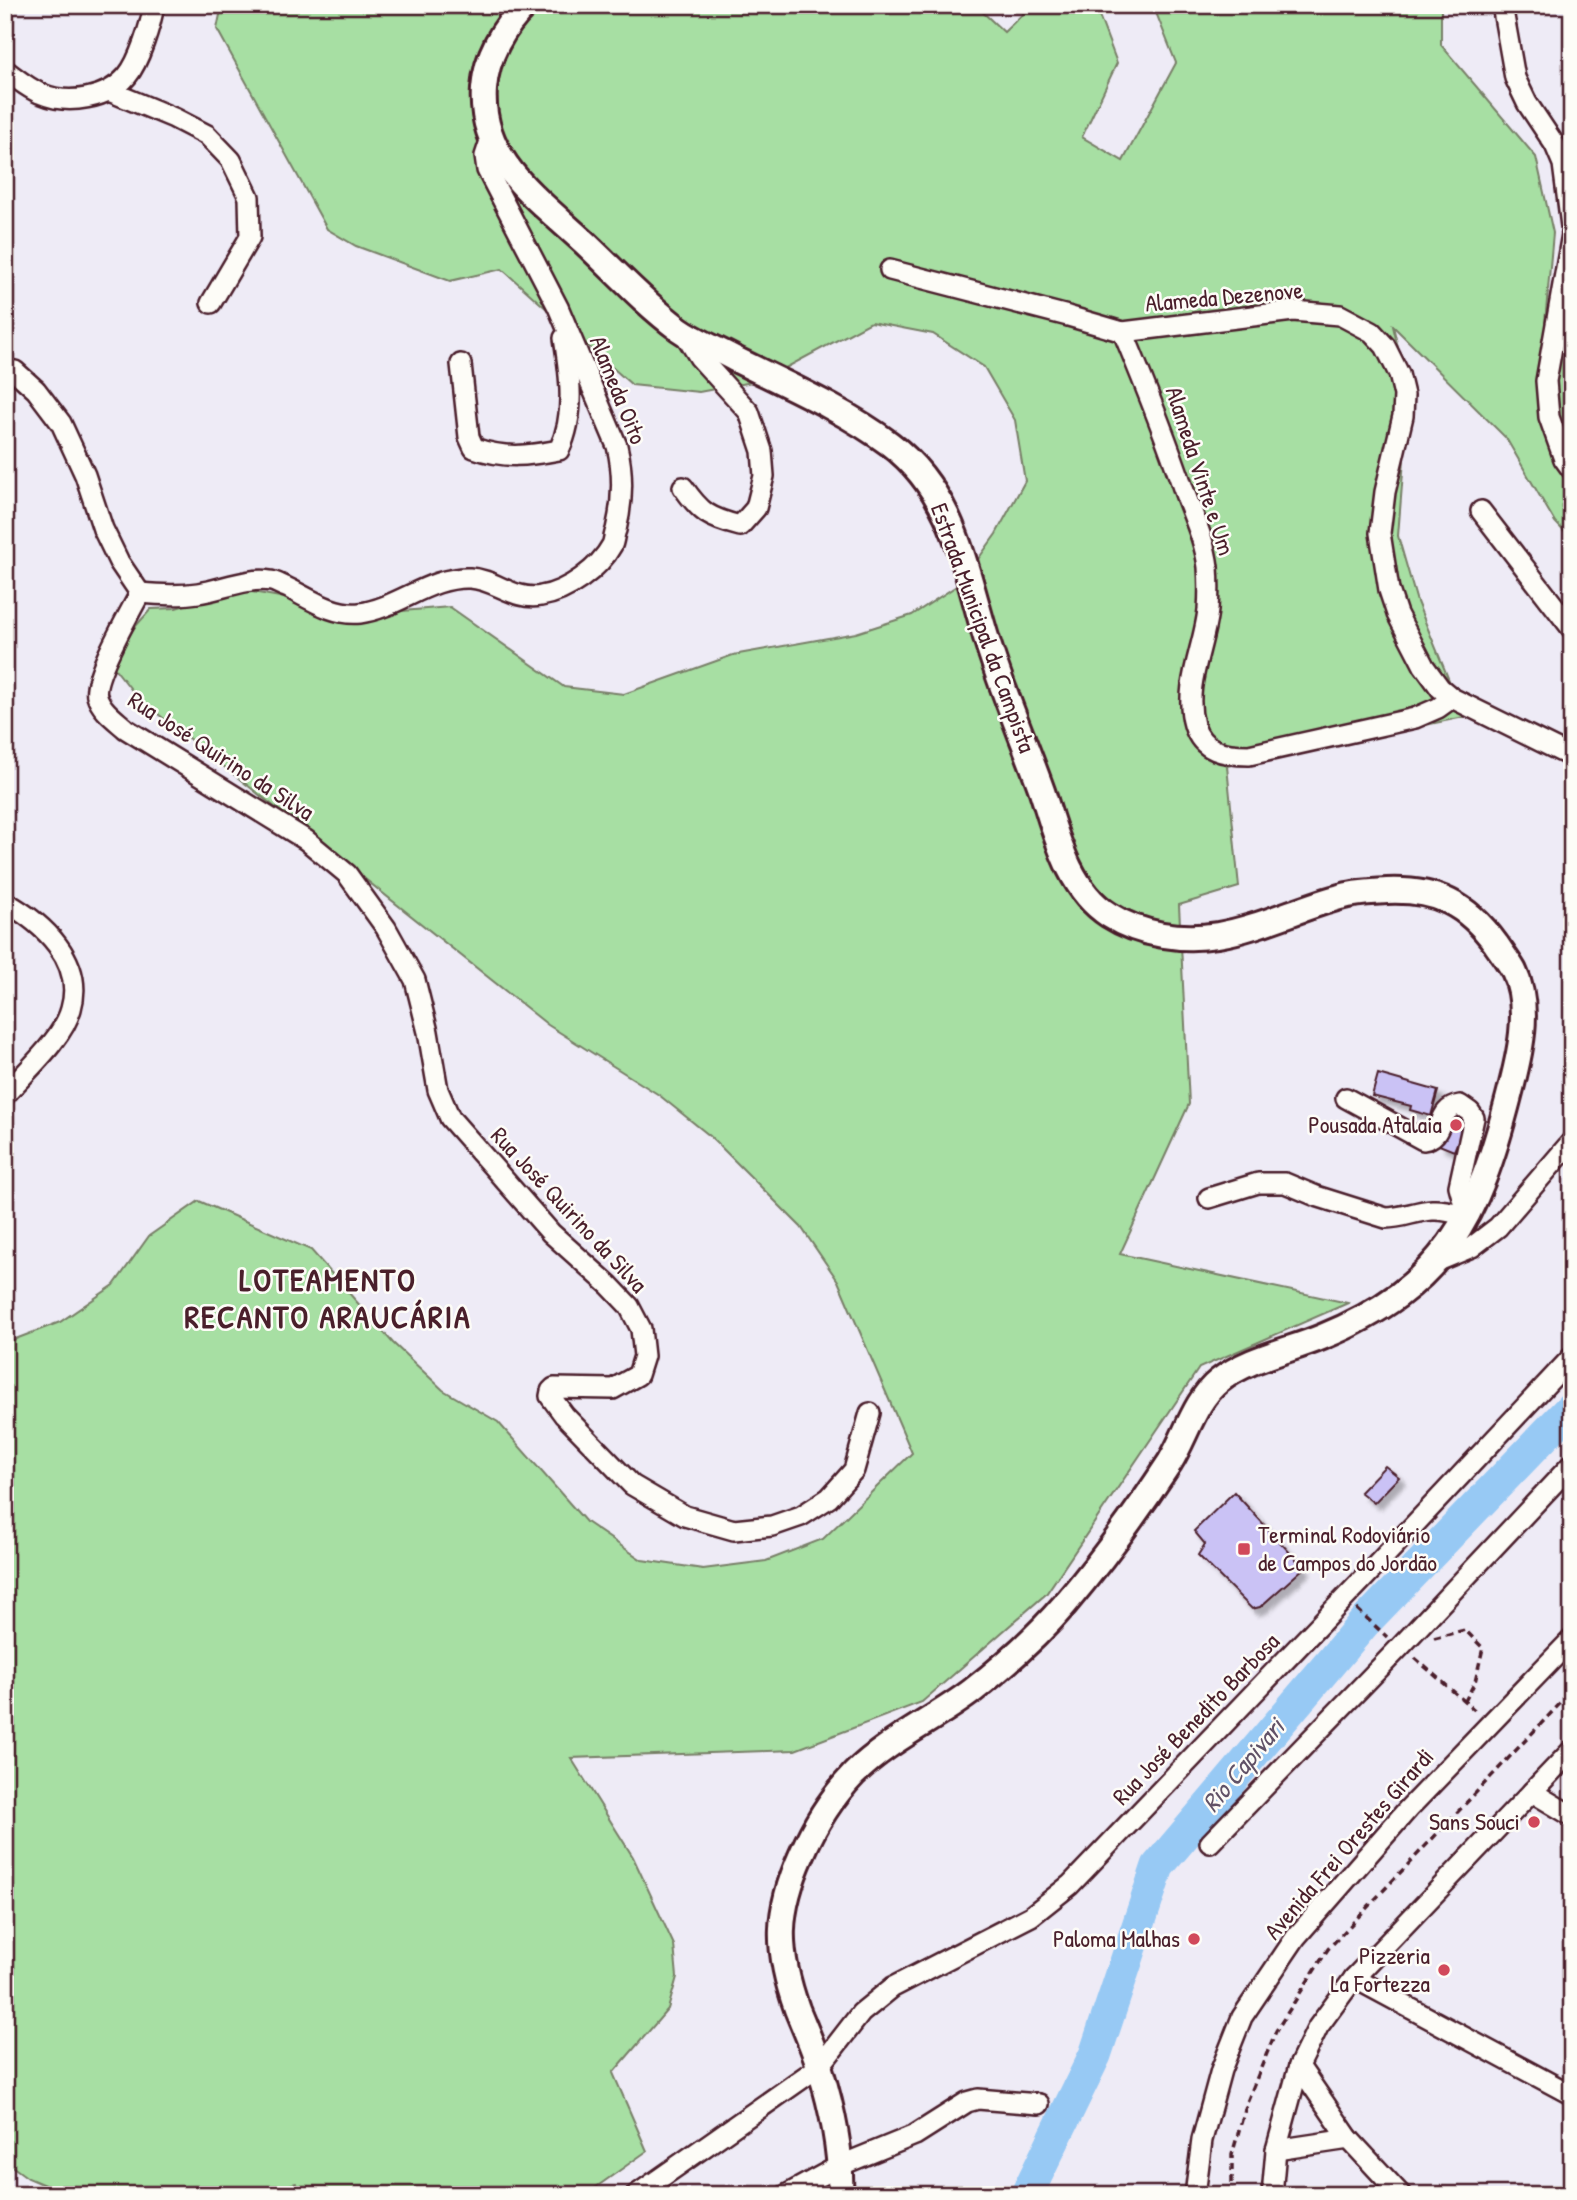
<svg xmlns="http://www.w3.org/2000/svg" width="1577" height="2200" font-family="'Patrick Hand',sans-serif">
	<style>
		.green { fill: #a7dfa3; stroke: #787f67; stroke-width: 2 }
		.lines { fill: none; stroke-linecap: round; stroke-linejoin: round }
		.river { stroke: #97c9f4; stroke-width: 33 }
		.building { fill: #cac2f5; stroke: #4a1f2b; stroke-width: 2; filter: url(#shadow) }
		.minor-casing { stroke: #4a1f2b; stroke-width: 24 }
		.major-casing { stroke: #4a1f2b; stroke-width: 30 }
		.path { stroke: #4a1f2b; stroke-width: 3.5; stroke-dasharray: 7 5; stroke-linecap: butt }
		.minor { stroke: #fdfcf7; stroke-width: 19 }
		.major { stroke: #fdfcf7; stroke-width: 24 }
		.poi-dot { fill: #d1495b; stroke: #fdfcf7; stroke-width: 2.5 }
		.labels { text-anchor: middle; stroke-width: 5; stroke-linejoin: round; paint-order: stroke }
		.street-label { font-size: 24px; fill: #4a1f2b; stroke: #fdfcf7 }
		.poi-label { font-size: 24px; fill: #4a1f2b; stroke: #fdfcf7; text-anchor: end }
		.water-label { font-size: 26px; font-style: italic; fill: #615267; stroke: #fdfcf7 }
		.district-label { font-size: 32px; font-weight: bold; letter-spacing: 2px; fill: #4a1f2b; stroke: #fdfcf7 }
	</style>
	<defs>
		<filter id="shadow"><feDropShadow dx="6" dy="6" stdDeviation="2" flood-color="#0004"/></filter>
	</defs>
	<rect width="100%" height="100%" fill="#eeebf6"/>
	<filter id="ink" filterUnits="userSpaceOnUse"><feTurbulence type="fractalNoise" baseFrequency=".0143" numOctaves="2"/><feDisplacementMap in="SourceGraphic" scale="14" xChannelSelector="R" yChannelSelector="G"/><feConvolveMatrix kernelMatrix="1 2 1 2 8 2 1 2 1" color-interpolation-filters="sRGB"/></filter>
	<g filter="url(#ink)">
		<path class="green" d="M222,5H975L1004,32L1032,5H1095L1117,63L1082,137L1123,161L1176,63L1153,5H1441V45L1536,157L1553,233L1545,323L1572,331V540L1555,522L1506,438L1393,326L1409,395L1398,536L1417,602L1464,717L1227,766L1239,887L1179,905L1189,1104L1120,1254L1348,1303L1199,1368L1046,1594L922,1702L795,1750L571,1758L633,1857L674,1945L677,1977L668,2009L613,2073L647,2151L585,2195H305L296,2183L257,2195H68L28,2178L5,2161V1343L60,1322L114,1285L149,1236L199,1201L311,1250L393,1343L443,1390L498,1422L586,1522L642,1560L703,1569L766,1561L823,1539L912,1453L838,1281L801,1227L710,1136L659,1095L548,1025L138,698L112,665L134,628L151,609L176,608L236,589L296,600L347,621L402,611L450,607L564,687L624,694L733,655L856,633L912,615L961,583L996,534L1025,481L1015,420L984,367L933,334L871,322L763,380L699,392L632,385L502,269L450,281L356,246L327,229L217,29Z"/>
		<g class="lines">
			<path class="river" d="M1029,2195L1028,2192L1095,2055L1158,1866L1364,1623L1572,1407"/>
		</g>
		<g class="building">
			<path d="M1378,1074L1438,1091L1431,1116L1410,1110L1411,1106L1372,1096Z"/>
			<path d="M1451,1113L1467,1119L1454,1151L1439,1145Z"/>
			<path d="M1385,1466L1399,1477L1374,1503L1360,1492Z"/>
			<path d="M1234,1492L1304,1568L1260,1607L1252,1609L1198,1555L1205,1544L1194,1531Z"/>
		</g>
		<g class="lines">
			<defs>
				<g id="minor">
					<path d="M1502,5L1515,78L1527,103L1555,145L1563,164L1572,234"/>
					<path d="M5,70C16,78 29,89 42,94C68,105 108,99 127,76C139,62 151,24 154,5"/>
					<path d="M109,91L174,118L207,135L231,160L249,197L250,237L211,303"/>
					<path d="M1572,234L1546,381L1549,417L1564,459L1572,470"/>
					<path d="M890,270L1068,316L1123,332L1293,311L1340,315L1372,332L1385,346L1399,374L1404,395L1403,416L1385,492L1380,533L1389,590L1397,614L1424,666L1440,688L1452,698L1572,757"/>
					<path d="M1123,332C1145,385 1166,437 1184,491C1193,516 1205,541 1208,567C1209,580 1209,596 1208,610C1204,648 1183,686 1194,725C1202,752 1225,755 1249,755L1415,718L1438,708L1452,698"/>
					<path d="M461,364L469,437L474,448C505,459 528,456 559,450C576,415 570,375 564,338"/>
					<path d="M5,370L15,371L36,390L61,423L85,475L103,529L119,562L140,593"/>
					<path d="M683,487C701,513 709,518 740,526L756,508L764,476L762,451L749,412L699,357L684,333"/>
					<path d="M1481,511L1572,629"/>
					<path d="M140,593C130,613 92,677 97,696C101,710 116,720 126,729L306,840L347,874L386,928L415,980L428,1032L438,1090L450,1118L551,1233L609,1285L629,1306L641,1329L644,1356L638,1375L613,1389L554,1388L551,1391L550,1396L564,1415L632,1485L685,1516L734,1530L772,1526L801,1516L829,1498L854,1470L870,1413"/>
					<path d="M140,593C160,595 178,596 198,593C221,590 247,577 271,581C276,582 281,585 286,587C309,598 333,616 360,613C398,608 430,576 470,578C495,579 514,601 541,596C567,592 599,569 612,545C614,541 614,534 616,530C623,501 624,475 617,446L558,307L487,170L485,156L490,141"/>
					<path d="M5,902C43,923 85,961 71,1009C63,1039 26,1071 5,1095"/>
					<path d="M1209,1198L1258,1183H1285L1316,1196L1386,1218C1402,1218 1416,1211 1432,1210C1444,1209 1456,1213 1467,1216L1459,1186L1474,1118L1470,1112L1460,1105C1434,1109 1447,1137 1423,1140L1346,1098"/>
					<path d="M1438,1261L1472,1247L1498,1227L1572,1141"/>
					<path d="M1532,1792L1572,1816"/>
					<path d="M1210,1843L1401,1646L1572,1464"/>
					<path d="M1354,1978L1572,2095"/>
					<path d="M1299,2066L1349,2139L1401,2195"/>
					<path d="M1276,2150L1349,2139"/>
					<path d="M636,2195L820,2066L861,2013L893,1987L1031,1916L1070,1885L1366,1576L1572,1357"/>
					<path d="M786,2195L839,2166L915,2135L967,2102L978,2099L1039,2104"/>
					<path d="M1195,2195L1202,2140L1221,2070L1242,2017L1296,1937L1408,1809L1572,1639"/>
					<path d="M1272,2195L1276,2150L1299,2066L1318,2027L1354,1978L1572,1750"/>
				</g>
				<path id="major" d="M526,5C503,27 486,57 484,89C479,160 537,198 584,242C615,271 645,304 679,329C696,341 717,349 735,359C787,385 843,409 890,444C959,496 966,580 992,656C1007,702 1026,746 1042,791C1056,834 1068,889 1109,915C1140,935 1182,941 1218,935C1259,928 1299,908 1340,897C1355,892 1371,892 1387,891C1437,889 1467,904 1496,944C1500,950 1511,965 1514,971C1532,1008 1519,1058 1509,1096C1478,1217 1444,1287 1322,1337C1289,1351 1248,1358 1219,1381C1195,1400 1186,1436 1170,1462C1138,1511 1103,1559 1065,1604C1038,1636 1005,1665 972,1691C934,1720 888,1740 854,1774C832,1797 814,1826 802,1854C776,1912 776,1950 797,2009C805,2029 814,2048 820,2069C832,2108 842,2154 840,2195"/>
			</defs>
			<use href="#minor" class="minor-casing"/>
			<use href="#major" class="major-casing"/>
			<g class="path">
				<path d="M1357,1609L1387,1637"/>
				<path d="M1434,1638L1465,1630L1483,1648L1475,1682L1465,1701"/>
				<path d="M1415,1658L1478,1713"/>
				<path d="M1232,2195V2155L1247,2102L1276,2031L1328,1949L1572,1691"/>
			</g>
			<use href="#minor" class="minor"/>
			<use href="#major" class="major"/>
		</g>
	</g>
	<g class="poi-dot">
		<circle cx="1456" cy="1125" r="7"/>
		<rect x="1237" y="1542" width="14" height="14" rx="3.5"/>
		<circle cx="1534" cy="1822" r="7"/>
		<circle cx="1194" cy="1939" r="7"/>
		<circle cx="1444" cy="1970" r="7"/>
	</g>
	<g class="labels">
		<g class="street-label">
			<text transform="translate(1224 297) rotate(-5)" y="8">Alameda Dezenove</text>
			<text transform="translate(618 390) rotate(68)" y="8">Alameda Oito</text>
			<text transform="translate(1200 471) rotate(72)" y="8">Alameda Vinte e Um</text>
			<text transform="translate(983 628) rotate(70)" y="8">Estrada Municipal da Campista</text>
			<text transform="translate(221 756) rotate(33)" y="8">Rua José Quirino da Silva</text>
			<text transform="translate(569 1210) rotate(47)" y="8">Rua José Quirino da Silva</text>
			<text transform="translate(1196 1719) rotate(-46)" y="8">Rua José Benedito Barbosa</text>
			<text transform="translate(1349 1844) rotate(-49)" y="8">Avenida Frei Orestes Girardi</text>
		</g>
		<g class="poi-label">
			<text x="1442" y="1133">Pousada Atalaia</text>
			<text x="1258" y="1543" text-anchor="start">Terminal Rodoviário<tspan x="1258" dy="28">de Campos do Jordão</tspan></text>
			<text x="1520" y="1830">Sans Souci</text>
			<text x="1180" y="1947">Paloma Malhas</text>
			<text x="1430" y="1964">Pizzeria<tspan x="1430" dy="28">La Fortezza</tspan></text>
		</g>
		<g class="water-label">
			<text transform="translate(1243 1765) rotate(-50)" y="9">Rio Capivari</text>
		</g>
		<g class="district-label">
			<text x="328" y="1291">LOTEAMENTO<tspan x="328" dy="37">RECANTO ARAUCÁRIA</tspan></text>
		</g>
	</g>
	<rect width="1577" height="2200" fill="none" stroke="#fdfcf7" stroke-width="28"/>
	<rect x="14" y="14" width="1549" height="2172" fill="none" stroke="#4a1f2b" stroke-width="2.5" filter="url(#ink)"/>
</svg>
